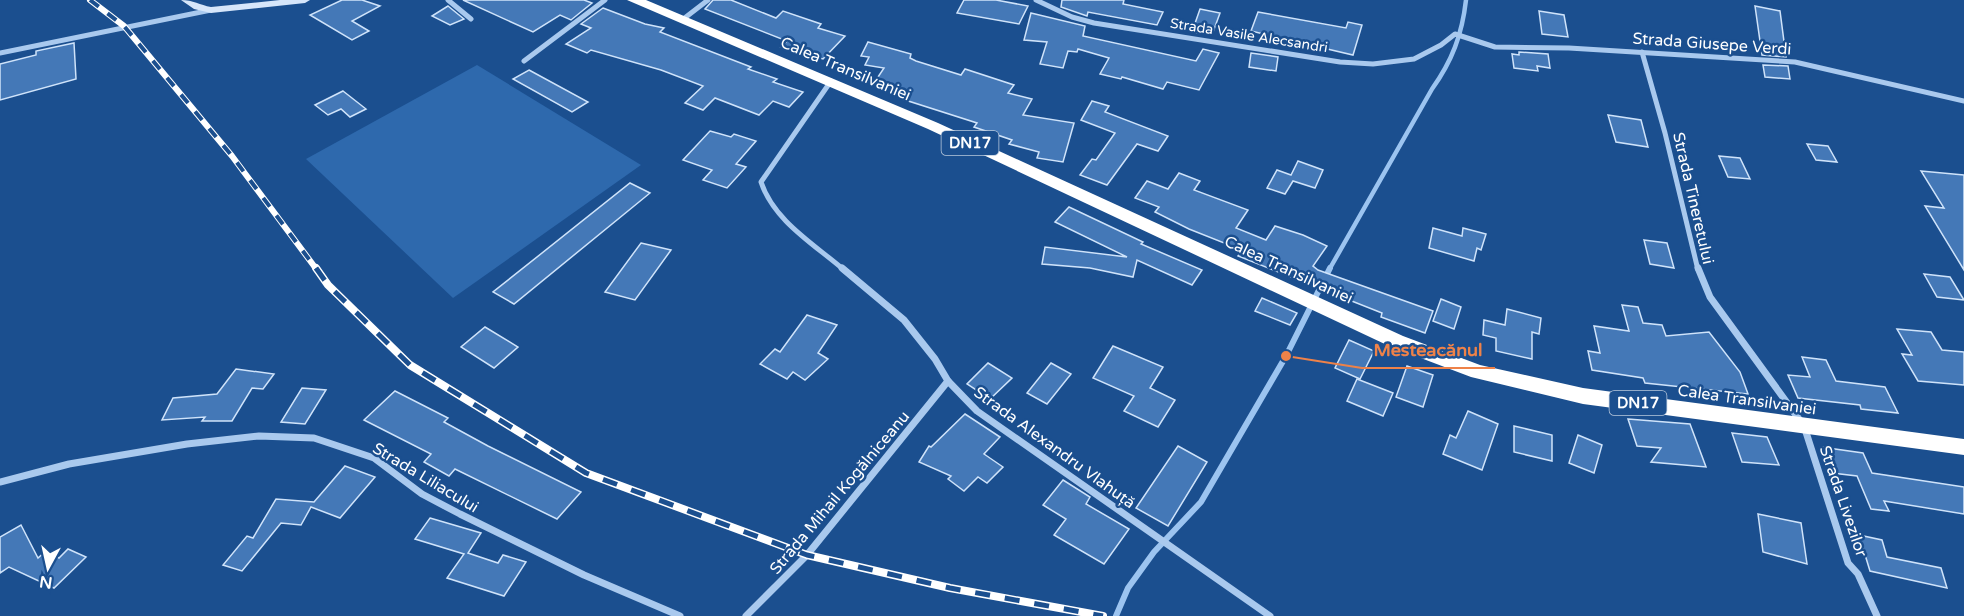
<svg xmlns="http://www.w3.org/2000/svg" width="1964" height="616" font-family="'Varela Round',sans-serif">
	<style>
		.green { fill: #2e69ad }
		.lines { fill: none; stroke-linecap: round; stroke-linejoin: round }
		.stream-far1 { stroke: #9cc4f0; stroke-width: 4.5 }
		.stream { stroke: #9cc4f0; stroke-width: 6 }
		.building { fill: #4478b7; stroke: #cfe3fa; stroke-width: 1.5 }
		.street-far1 { stroke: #a9c9ee; stroke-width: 5 }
		.street { stroke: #a9c9ee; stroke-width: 7 }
		.secondary { fill: #d6e6fa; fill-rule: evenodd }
		.highway { fill: #fff; fill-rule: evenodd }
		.rail-far1-casing { stroke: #fff; stroke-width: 6 }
		.rail-casing { stroke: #fff; stroke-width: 8 }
		.rail-far1 { stroke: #1b4f8f; stroke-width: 4; stroke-dasharray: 11; stroke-linecap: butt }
		.rail { stroke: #1b4f8f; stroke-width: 5; stroke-dasharray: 15; stroke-linecap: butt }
		.labels { text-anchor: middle; stroke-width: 5; stroke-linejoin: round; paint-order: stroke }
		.far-street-label { font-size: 14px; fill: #fff; stroke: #1b4f8f }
		.shield { fill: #1b4f8f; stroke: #bbcadd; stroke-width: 1.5 }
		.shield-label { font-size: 15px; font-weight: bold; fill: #fff }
		.street-label { font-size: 16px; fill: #fff; stroke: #1b4f8f }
		.leader { fill: none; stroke: #ee8249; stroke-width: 2 }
		.callout-dot { fill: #ee8249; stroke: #1b4f8f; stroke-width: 2 }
		.callout-label { font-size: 18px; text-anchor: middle; font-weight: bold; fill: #ee8249; stroke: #1b4f8f; stroke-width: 5; stroke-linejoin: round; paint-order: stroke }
	</style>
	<rect width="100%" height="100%" fill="#1b4f8f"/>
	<path class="green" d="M477,65L641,165L453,298L306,159Z"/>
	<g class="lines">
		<path class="stream-far1" d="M1329,270L1432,89C1452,61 1462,35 1466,0"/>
		<path class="stream" d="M1116,616L1128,588L1154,552L1201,502L1286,356L1330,268"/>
	</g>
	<g class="building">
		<path d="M342,0H362L380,6L352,21L369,31L352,40L310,15Z"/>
		<path d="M463,0H584L592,3L571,20L560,15L533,32Z"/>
		<path d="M713,0H731L776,18L783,11L821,24L818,28L845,36L823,59L781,47L787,41L705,9Z"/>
		<path d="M964,0H996L1028,6L1019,24L957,13Z"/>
		<path d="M1062,0H1124L1123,4L1163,12L1157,25L1088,12L1087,16L1061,7Z"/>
		<path d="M448,6L464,19L450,25L432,16Z"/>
		<path d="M1755,6L1780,11L1786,57L1762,55Z"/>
		<path d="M603,8L645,24L664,28L660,32L751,67L748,69L777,79L773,82L803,92L789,107L773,101L759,115L715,98L703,110L685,103L703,86L661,70L591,50L587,53L566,44L591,28L581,24Z"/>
		<path d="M1200,9L1220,13L1212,35L1192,32Z"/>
		<path d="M1539,11L1564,15L1568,37L1542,34Z"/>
		<path d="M1258,12L1346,28L1348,22L1362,25L1353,55L1251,31Z"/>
		<path d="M1031,13L1085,26L1083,36L1196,61L1203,49L1219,53L1199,90L1167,82L1163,89L1122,77L1121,79L1100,74L1109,58L1078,49L1077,52L1068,51L1063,68L1040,64L1047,42L1024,40Z"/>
		<path d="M868,42L911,54L910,58L916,61L961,75L965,69L1014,85L1008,93L1032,99L1023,115L1074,123L1063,162L1037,158L1039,152L1009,144L1012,140L974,127L977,123L899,98L903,93L881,89L883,85L874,83L884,68L865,65L869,57L861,56Z"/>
		<path d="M74,43L76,79L0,100V64L36,55V51Z"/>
		<path d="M1519,52L1548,54L1550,68L1537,66L1538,71L1514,68L1512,54L1519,55Z"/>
		<path d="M1251,53L1278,57L1276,71L1249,67Z"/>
		<path d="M1763,65L1788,66L1790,79L1765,77Z"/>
		<path d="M529,70L588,102L572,112L513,79Z"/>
		<path d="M343,91L366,109L350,117L341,109L328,115L315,105Z"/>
		<path d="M1092,101L1109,106L1105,112L1168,136L1158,151L1137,144L1107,185L1080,175L1092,159L1096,160L1115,133L1081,120Z"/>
		<path d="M1608,115L1641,120L1648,147L1616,142Z"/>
		<path d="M710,131L731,137L734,134L756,141L736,164L746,167L727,188L703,180L712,170L683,160Z"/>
		<path d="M1807,144L1828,146L1837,162L1816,160Z"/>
		<path d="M1719,156L1740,158L1750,179L1728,177Z"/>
		<path d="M1298,161L1323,170L1315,188L1293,181L1285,194L1267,188L1277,170L1291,175Z"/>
		<path d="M1921,171L1964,175V270L1925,206L1944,208Z"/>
		<path d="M1179,173L1200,181L1194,190L1248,210L1236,228L1266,240L1275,226L1303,235L1327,246L1313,266L1318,270L1433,311L1425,333L1381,317L1382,313L1238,256L1242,250L1189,229L1155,212L1159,207L1135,198L1147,181L1168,189Z"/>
		<path d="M630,183L650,193L514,304L493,292Z"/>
		<path d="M1069,207L1143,242L1141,244L1202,270L1192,285L1137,260L1133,277L1090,268L1042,264L1045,247L1127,257L1055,222Z"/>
		<path d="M1433,228L1462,236L1463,228L1486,234L1481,250L1477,248L1474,261L1429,248Z"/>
		<path d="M1644,240L1667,243L1674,268L1650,264Z"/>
		<path d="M641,243L671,250L635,300L605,292Z"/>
		<path d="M1924,274L1950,277L1964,300L1937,297Z"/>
		<path d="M1262,298L1297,313L1290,325L1255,311Z"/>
		<path d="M1441,299L1461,307L1454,329L1433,321Z"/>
		<path d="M1622,305L1638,307L1643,323L1662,325L1666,336L1709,332L1740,372L1748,394L1645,383L1643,378L1592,370L1588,351L1600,353L1594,326L1629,331Z"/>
		<path d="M1507,309L1541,318L1539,334L1532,332V359L1496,351V338L1483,335L1484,320L1505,325Z"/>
		<path d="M807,315L837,325L818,353L828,359L805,380L793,372L787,379L760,364L775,349L780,352Z"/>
		<path d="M485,327L518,347L494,368L461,347Z"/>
		<path d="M1897,329L1931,332L1942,350L1964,352V385L1918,381L1902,354L1912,355Z"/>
		<path d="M1349,340L1374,351L1360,379L1335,368Z"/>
		<path d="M1113,346L1163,367L1150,388L1175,400L1158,427L1124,411L1134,396L1093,378Z"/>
		<path d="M1802,357L1826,360L1836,381L1885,387L1898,413L1861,409L1860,405L1798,398L1788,375L1810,377Z"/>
		<path d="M988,363L1012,378L990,399L967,384Z"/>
		<path d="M1051,363L1071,374L1047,404L1027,393Z"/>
		<path d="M1407,366L1433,375L1423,407L1396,397Z"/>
		<path d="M236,369L274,374L263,389L252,388L232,421H202L205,417L162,420L173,398L217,394Z"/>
		<path d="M1357,379L1393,393L1383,416L1347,401Z"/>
		<path d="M302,388L326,390L305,424L281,422Z"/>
		<path d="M395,391L448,418L444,422L488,446L581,492L557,519L455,469L449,476L424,462L431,454L364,420Z"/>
		<path d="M1468,411L1498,424L1482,470L1443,454L1450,435L1456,438Z"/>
		<path d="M965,414L1000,437L984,454L1003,467L987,483L978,477L964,491L948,479L951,476L919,462L929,446L931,447Z"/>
		<path d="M1628,419L1690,424L1706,467L1651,462L1661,448L1637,446Z"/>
		<path d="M1514,426L1552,435V461L1514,452Z"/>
		<path d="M1732,433L1767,437L1779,465L1742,462Z"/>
		<path d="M1578,435L1602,445L1594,473L1569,463Z"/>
		<path d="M1178,446L1207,462L1168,526L1136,508Z"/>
		<path d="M1821,447L1863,453L1872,473L1964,487V514L1884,501L1889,511L1871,509L1857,476L1832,473Z"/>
		<path d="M345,466L375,477L340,518L311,507L301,525L281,523L242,571L223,565L247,536L253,538L276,499L314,502Z"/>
		<path d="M1063,480L1090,497L1086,504L1129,529L1104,564L1054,535L1066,519L1043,505Z"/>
		<path d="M1758,514L1801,523L1807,564L1763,552Z"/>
		<path d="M430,518L481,533L468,553L498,563L503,555L526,562L504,596L447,578L464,554L415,539Z"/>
		<path d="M21,525L38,558L46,551L59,558L68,549L86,557L54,588L9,567L0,573V537Z"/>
		<path d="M1859,535L1882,540L1887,557L1941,568L1947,588L1870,571Z"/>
	</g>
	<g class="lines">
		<g class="street-far1">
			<path d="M448,0L471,19"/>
			<path d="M1036,0L1072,17L1094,23L1340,62L1373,64L1414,59L1441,45L1455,34L1495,47L1569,48L1795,62L1964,101"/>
			<path d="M682,20L708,0"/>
			<path d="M1642,52L1665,133L1698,270"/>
			<path d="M0,53L211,10"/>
			<path d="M524,61L605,0"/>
			<path d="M831,81L761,182C774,221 814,244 844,270"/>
		</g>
		<g class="street">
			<path d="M842,268L904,320L935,359L948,381L977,411L1270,616"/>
			<path d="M1698,268L1710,297L1804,426L1848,563L1858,574L1877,616"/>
			<path d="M0,482L69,464L187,444L259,436L314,438L374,458L422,494L460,514L584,575L680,616"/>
			<path d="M746,616L807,555L948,381"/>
		</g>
		<path class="secondary" d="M181,0C193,0 200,5 211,7L280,0H310L305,3L211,13L194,9Z"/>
		<path class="highway" d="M627,0H646L938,123L1403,336L1480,365L1583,388L1964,439V455L1583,404L1471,377L1389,346L928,129Z"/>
		<defs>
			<path id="rail-far1" d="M90,0L124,26L232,156L317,270"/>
			<path id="rail" d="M316,268L328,285L410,365L586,473L807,555L950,588L1103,616"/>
		</defs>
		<use href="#rail-far1" class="rail-far1-casing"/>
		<use href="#rail" class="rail-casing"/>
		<use href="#rail-far1" class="rail-far1"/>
		<use href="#rail" class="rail"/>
	</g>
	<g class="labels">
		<g class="far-street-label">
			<text transform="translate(1249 35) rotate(9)" y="5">Strada Vasile Alecsandri</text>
		</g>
		<g class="shield">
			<rect x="941.5" y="131" width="57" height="24" rx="4.5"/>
			<rect x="1609.5" y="391" width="57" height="24" rx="4.5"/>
		</g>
		<g class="shield-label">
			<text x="970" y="148">DN17</text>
			<text x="1638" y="408">DN17</text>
		</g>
		<g class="street-label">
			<text transform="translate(1712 43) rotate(4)" y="6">Strada Giusepe Verdi</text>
			<text transform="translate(846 68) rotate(23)" y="6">Calea Transilvaniei</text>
			<text transform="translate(1694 198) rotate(77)" y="6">Strada Tineretului</text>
			<text transform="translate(1289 269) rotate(25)" y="6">Calea Transilvaniei</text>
			<text transform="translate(1747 399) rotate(8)" y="6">Calea Transilvaniei</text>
			<text transform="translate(1055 447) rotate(36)" y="6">Strada Alexandru Vlahuță</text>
			<text transform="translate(426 477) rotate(31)" y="6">Strada Liliacului</text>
			<text transform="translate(839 492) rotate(-50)" y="6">Strada Mihail Kogălniceanu</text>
			<text transform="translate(1844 501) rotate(71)" y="6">Strada Livezilor</text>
		</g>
	</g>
	<path class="leader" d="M1286 356L1362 368H1495"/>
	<circle class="callout-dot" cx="1286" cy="356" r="6"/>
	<g class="callout-label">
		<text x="1428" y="356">Mesteacănul</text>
	</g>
	<g transform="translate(48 568) rotate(188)" stroke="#1b4f8f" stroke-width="4.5" paint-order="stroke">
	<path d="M0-4.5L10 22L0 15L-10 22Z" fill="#ffffff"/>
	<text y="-9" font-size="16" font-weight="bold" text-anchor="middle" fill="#ffffff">N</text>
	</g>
</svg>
